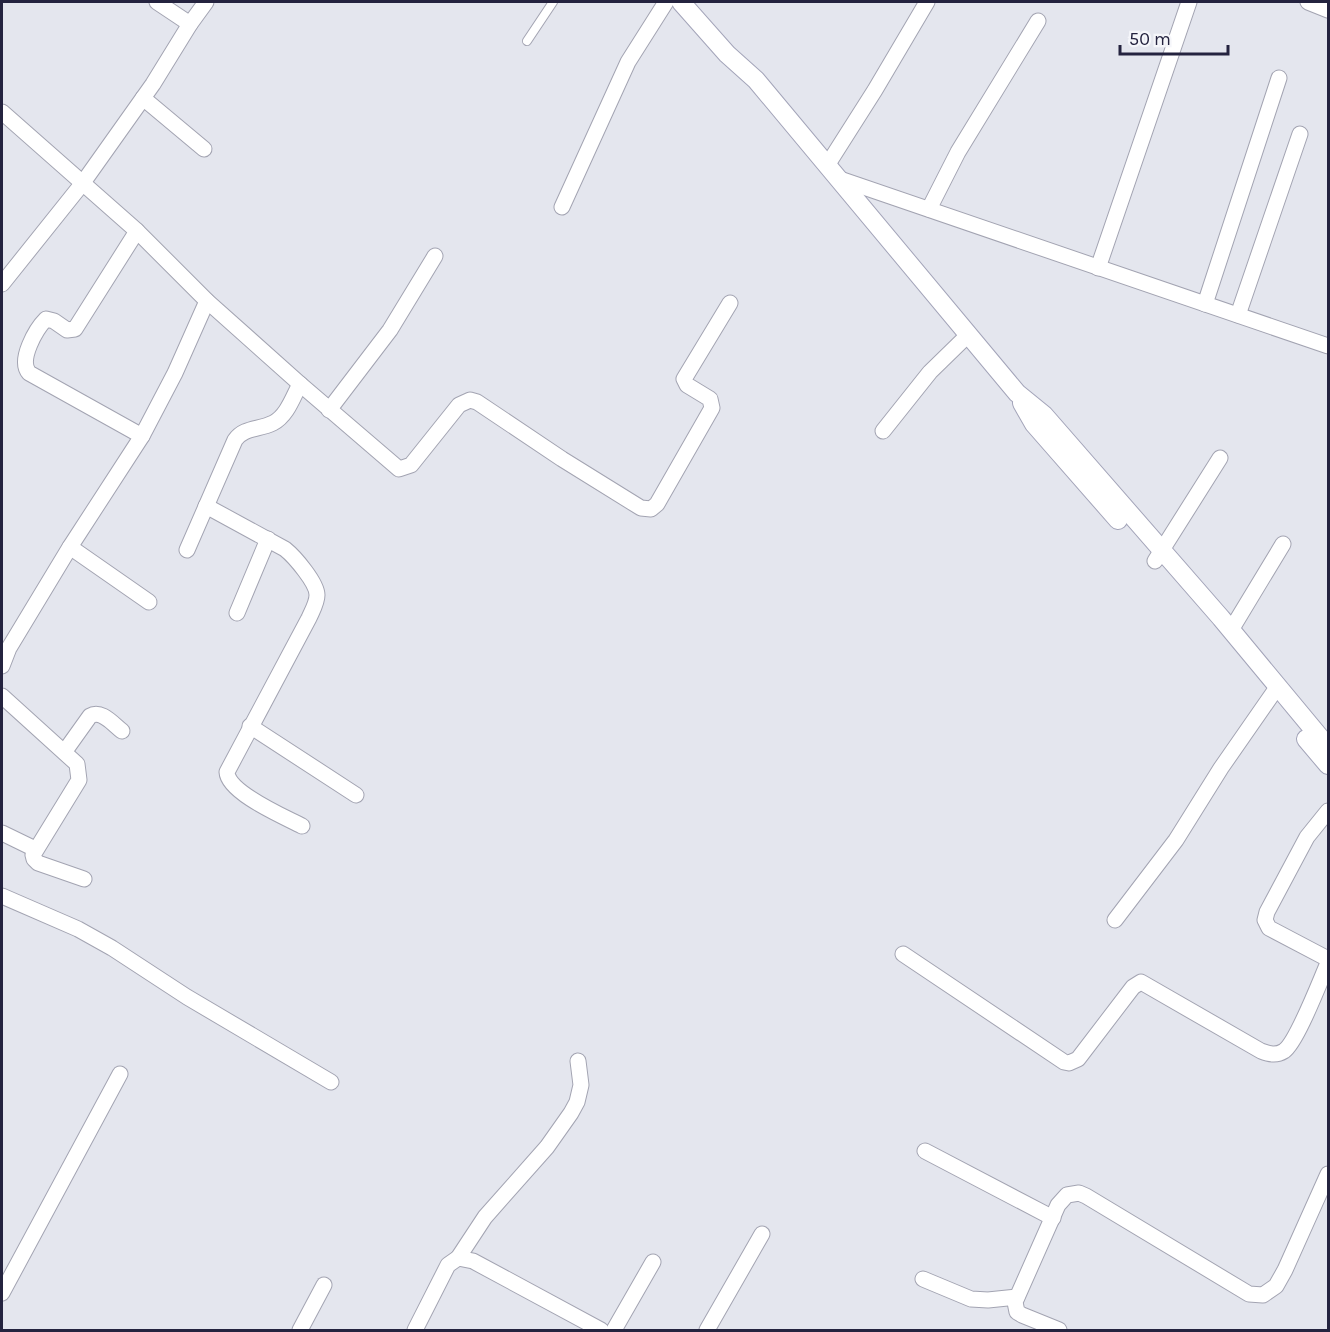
<svg xmlns="http://www.w3.org/2000/svg" width="1330" height="1332" font-family="Karla,sans-serif">
	<style>
		.lines { fill: none; stroke-linecap: round; stroke-linejoin: round }
		.lane-casing { stroke: #a3a4b2; stroke-width: 10 }
		.street-casing { stroke: #a3a4b2; stroke-width: 17 }
		.secondary-casing { stroke: #a3a4b9; stroke-width: 20 }
		.lane { stroke: #fff; stroke-width: 8 }
		.street { stroke: #fff; stroke-width: 15 }
		.secondary { stroke: #fff; stroke-width: 18 }
	</style>
	<rect width="100%" height="100%" fill="#e4e6ee"/>
	<g class="lines">
		<defs>
			<path id="lane" d="M527,41L553,2"/>
			<g id="street">
				<path d="M157,2L190,24"/>
				<path d="M1308,2L1328,10"/>
				<path d="M143,98L204,149"/>
				<path d="M2,112L137,231L207,301L300,384L399,469L411,465L459,405L470,400L477,402L562,459L641,508L651,509L657,504L712,408L710,399L687,385L684,379L730,303"/>
				<path d="M828,164L875,90L927,2"/>
				<path d="M840,179L1328,346"/>
				<path d="M562,207L628,62L666,2"/>
				<path d="M929,209L958,152L1038,21"/>
				<path d="M137,231L75,329L67,330L54,321L46,319C36,329 18,360 29,373L142,436"/>
				<path d="M1098,268L1189,2"/>
				<path d="M2,284L82,184L153,84L190,24L206,2"/>
				<path d="M1205,304L1279,78"/>
				<path d="M1238,315L1300,134"/>
				<path d="M329,410L390,330L435,256"/>
				<path d="M883,431L930,372L969,334"/>
				<path d="M206,506L285,549C295,557 317,583 317,595C317,603 312,611 309,618L227,772C228,793 285,817 302,826"/>
				<path d="M70,547L149,602"/>
				<path d="M187,550L235,440C244,427 259,430 273,423C287,416 293,397 300,384"/>
				<path d="M1155,561L1220,458"/>
				<path d="M237,613L268,539"/>
				<path d="M1231,630L1283,544"/>
				<path d="M2,666L9,648L70,547L142,436L175,373L207,301"/>
				<path d="M2,696L77,764L79,780L33,855L34,859L38,863L84,879"/>
				<path d="M250,726L356,795"/>
				<path d="M65,751L90,716C101,709 113,724 122,731"/>
				<path d="M1328,811L1307,837L1267,912L1265,920L1269,928L1328,959"/>
				<path d="M2,833L35,849"/>
				<path d="M2,896L78,929L112,948L187,997L331,1082"/>
				<path d="M1115,920L1176,840L1221,768L1278,686"/>
				<path d="M903,954L1064,1062L1069,1063L1078,1059L1133,987L1141,982L1261,1051C1269,1054 1276,1056 1284,1051C1297,1042 1320,981 1328,963"/>
				<path d="M925,1151L1053,1218"/>
				<path d="M458,1258L485,1217L547,1147L571,1113L577,1102L581,1085L578,1061"/>
				<path d="M923,1279L971,1299L988,1300L1017,1297"/>
				<path d="M2,1293L120,1074"/>
				<path d="M300,1330L324,1285"/>
				<path d="M415,1330L448,1265L458,1258L473,1261L601,1330"/>
				<path d="M614,1330L653,1262"/>
				<path d="M707,1330L762,1234"/>
				<path d="M1059,1330L1022,1315L1017,1312L1015,1302L1058,1205L1067,1195L1079,1193L1086,1196L1249,1294L1263,1295L1276,1286L1285,1270L1328,1174"/>
			</g>
			<g id="secondary">
				<path d="M681,2L727,54L756,80L1017,393L1044,415L1221,618L1328,747"/>
				<path d="M1022,403L1034,424L1118,520"/>
				<path d="M1306,739L1328,765"/>
			</g>
		</defs>
		<use href="#lane" class="lane-casing"/>
		<use href="#street" class="street-casing"/>
		<use href="#secondary" class="secondary-casing"/>
		<use href="#lane" class="lane"/>
		<use href="#street" class="street"/>
		<use href="#secondary" class="secondary"/>
	</g>
	<rect width="1330" height="1332" fill="none" stroke="#24233f" stroke-width="6"/>
	<path d="M1120 45v9h108v-9" fill="none" stroke="#24233f" stroke-width="3"/>
	<text x="1129" y="45" font-size="18" fill="#24233f" stroke="#f5f6fa" stroke-width="4.5" paint-order="stroke">50 m</text>
</svg>
